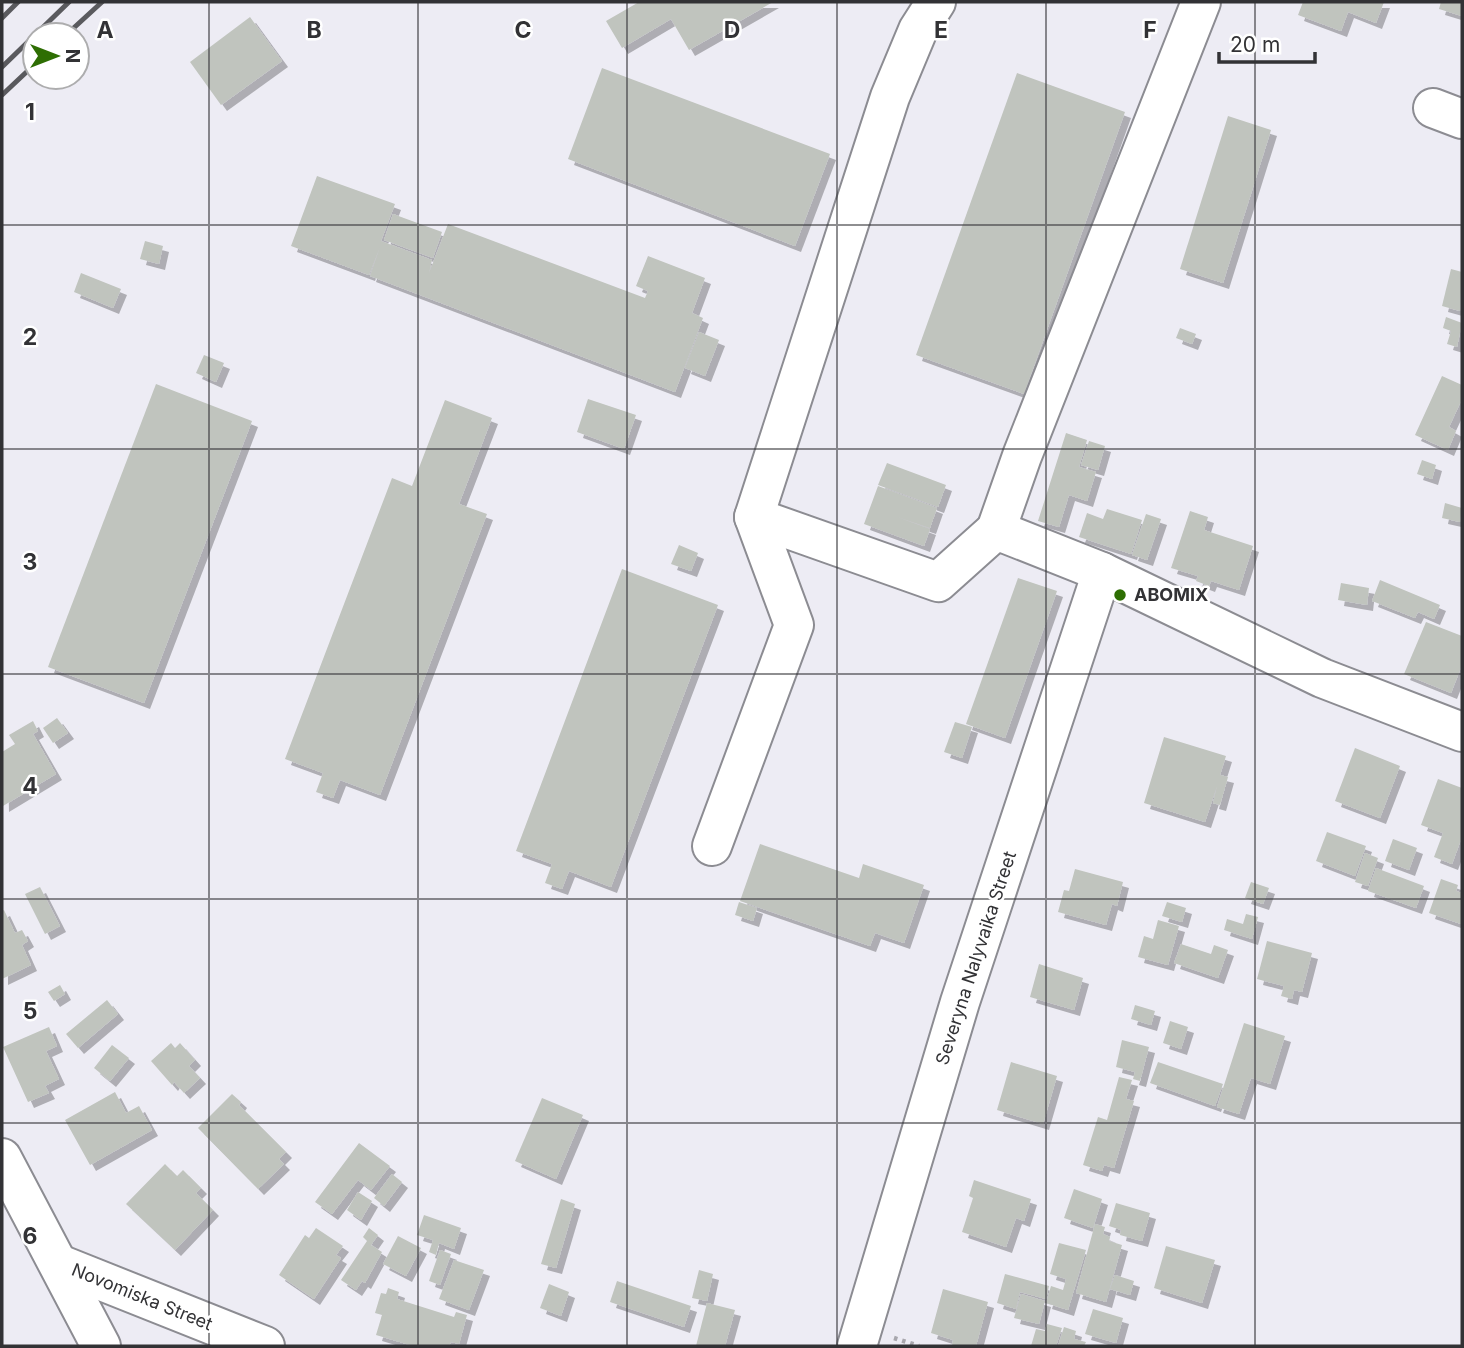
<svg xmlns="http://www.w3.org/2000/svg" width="1464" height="1348" font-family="Inter,sans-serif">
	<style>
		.building { fill: #c0c4be; filter: url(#shadow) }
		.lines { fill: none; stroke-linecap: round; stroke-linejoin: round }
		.minor-casing { stroke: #8c8c92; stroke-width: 42 }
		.path { stroke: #a8a7ad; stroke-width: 4.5; stroke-dasharray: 3.5 5; stroke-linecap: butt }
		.minor { stroke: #fff; stroke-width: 38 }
		.rail { stroke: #5a5a5e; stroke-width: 5 }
		.grid { fill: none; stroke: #323235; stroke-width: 2; stroke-opacity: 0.55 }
		.poi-dot { fill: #2e6e03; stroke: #fff; stroke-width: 2.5 }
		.labels { text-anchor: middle; stroke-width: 5; stroke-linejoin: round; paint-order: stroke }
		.poi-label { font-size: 18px; font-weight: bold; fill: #323235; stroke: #fff; text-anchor: start }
		.street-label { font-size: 18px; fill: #323235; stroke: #fff }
		.grid-label { font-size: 23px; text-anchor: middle; font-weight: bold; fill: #323235; stroke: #fff; stroke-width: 5; stroke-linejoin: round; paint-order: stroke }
	</style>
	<defs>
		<filter id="shadow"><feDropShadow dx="6" dy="6" stdDeviation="0" flood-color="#0004"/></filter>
	</defs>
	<rect width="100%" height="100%" fill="#edecf4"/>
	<g class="building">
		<path d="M639,2H773L689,50L671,19L622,48L606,21Z"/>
		<path d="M1303,2H1384L1376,23L1348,12L1341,31L1298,15Z"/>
		<path d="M1441,2H1462V16L1439,9Z"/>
		<path d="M250,17L282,61L221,105L190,62Z"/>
		<path d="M602,68L830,154L795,246L568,159Z"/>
		<path d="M1017,73L1125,112L1024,394L916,355Z"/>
		<path d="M1228,116L1271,130L1223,283L1180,269Z"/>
		<path d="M317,176L395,204L381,241L432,260L429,273L448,224L645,298L648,291L636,286L648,256L705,278L692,313L703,318L675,392L370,276L380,247L369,275L291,246Z"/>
		<path d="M393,214L442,232L433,258L384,240Z"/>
		<path d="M145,241L163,246L159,264L140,259Z"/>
		<path d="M1451,269L1462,272L1460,311L1442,306Z"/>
		<path d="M81,273L121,289L113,308L74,292Z"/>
		<path d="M1446,317L1462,323L1457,347L1447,344L1451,331L1443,328Z"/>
		<path d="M1180,328L1196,334L1192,344L1176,338Z"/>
		<path d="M699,332L719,340L705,376L685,368Z"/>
		<path d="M204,355L224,363L216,382L196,373Z"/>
		<path d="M1442,376L1462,385V399L1449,427L1456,431L1448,450L1415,435Z"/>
		<path d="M156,384L252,421L144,703L48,667Z"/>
		<path d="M588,399L636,415L624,449L577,432Z"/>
		<path d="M445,400L492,418L459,504L487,514L380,795L340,780L333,798L316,792L323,773L285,759L392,478L412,486Z"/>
		<path d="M1066,433L1087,440L1079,467L1096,472L1087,501L1069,495L1059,527L1038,521Z"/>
		<path d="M1089,441L1105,446L1098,470L1081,465Z"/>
		<path d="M1422,460L1436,465L1432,479L1417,474Z"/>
		<path d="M887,463L946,485L938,507L878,485Z"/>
		<path d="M878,486L937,508L930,528L897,517L930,529L924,546L864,524Z"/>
		<path d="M1445,503L1462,508L1460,522L1442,518Z"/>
		<path d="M1107,509L1142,520L1131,554L1079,537L1087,513L1103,519Z"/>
		<path d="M1190,511L1208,517L1204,530L1253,546L1239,590L1211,581L1209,586L1196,581L1198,576L1171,568Z"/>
		<path d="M1146,514L1161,519L1147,560L1132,555Z"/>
		<path d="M679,545L698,553L691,571L671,564Z"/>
		<path d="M622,569L718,605L611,887L569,871L562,889L545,883L552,864L516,851Z"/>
		<path d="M1018,578L1057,591L1005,738L966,724Z"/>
		<path d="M1380,580L1440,605L1434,619L1418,612L1415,618L1372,601Z"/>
		<path d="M1341,583L1369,588L1367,605L1338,600Z"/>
		<path d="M1426,622L1462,636V665L1451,693L1404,674Z"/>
		<path d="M57,718L68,733L53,743L43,728Z"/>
		<path d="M33,721L38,731L33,734L56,774L3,806L2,752L15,744L9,735Z"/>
		<path d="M955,722L972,727L962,758L944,752Z"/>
		<path d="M1164,737L1226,756L1220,775L1228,777L1220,805L1213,803L1217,786L1205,822L1144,803Z"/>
		<path d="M1355,748L1400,766L1380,818L1335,801Z"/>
		<path d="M1438,779L1462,788V837L1452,864L1434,857L1443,833L1421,825Z"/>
		<path d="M1327,832L1366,846L1355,876L1316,861Z"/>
		<path d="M1393,839L1417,848L1409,870L1385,861Z"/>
		<path d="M760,844L859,878L863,864L924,885L904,943L875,933L870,946L740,901Z"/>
		<path d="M1365,853L1378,858L1368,886L1355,882Z"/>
		<path d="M1376,868L1424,886L1416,908L1368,891Z"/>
		<path d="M1075,869L1123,882L1117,906L1112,904L1106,925L1058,912L1064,890L1069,891Z"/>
		<path d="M1441,879L1458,885L1456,891L1462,893L1461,924L1429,913Z"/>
		<path d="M1251,882L1269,888L1263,904L1245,898Z"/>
		<path d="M40,887L60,926L45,934L25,894Z"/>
		<path d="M739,902L757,908L753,921L735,915Z"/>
		<path d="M1167,902L1186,908L1182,922L1162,916Z"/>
		<path d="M4,910L15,933L22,930L28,941L22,945L31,965L2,979V911Z"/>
		<path d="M1246,914L1258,917L1252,939L1224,930L1227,919L1243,924Z"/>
		<path d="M1158,920L1179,926L1168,965L1138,957L1144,936L1153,939Z"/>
		<path d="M1267,941L1312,953L1302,992L1294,990L1292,999L1281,996L1284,986L1257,979Z"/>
		<path d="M1181,944L1211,954L1214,945L1228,950L1218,978L1174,963Z"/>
		<path d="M1039,964L1083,978L1074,1010L1030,997Z"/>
		<path d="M60,985L65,994L54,1001L48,992Z"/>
		<path d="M107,1000L118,1014L78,1048L66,1034Z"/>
		<path d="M1135,1005L1155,1011L1151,1025L1131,1019Z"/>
		<path d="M1170,1021L1188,1027L1181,1049L1163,1043Z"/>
		<path d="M1244,1023L1285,1036L1270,1084L1251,1078L1239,1114L1217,1107Z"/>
		<path d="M49,1027L57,1046L46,1051L59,1079L45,1086L49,1093L28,1102L3,1047Z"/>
		<path d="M1122,1040L1149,1047L1140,1081L1133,1079L1135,1072L1116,1067Z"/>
		<path d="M171,1043L175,1048L180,1043L195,1060L189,1066L200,1078L184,1093L174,1082L172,1085L151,1061Z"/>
		<path d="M112,1045L129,1058L110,1081L94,1068Z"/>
		<path d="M1011,1062L1057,1076L1043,1124L997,1110Z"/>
		<path d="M1158,1062L1223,1084L1215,1106L1150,1083Z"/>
		<path d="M1119,1077L1132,1080L1126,1099L1134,1101L1114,1168L1104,1165L1102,1171L1083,1165L1098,1117L1107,1120Z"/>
		<path d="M115,1092L126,1113L139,1106L152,1130L90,1165L65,1120Z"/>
		<path d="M232,1094L241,1102L239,1105L286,1152L279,1159L284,1164L258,1189L198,1128Z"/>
		<path d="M542,1098L583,1115L556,1179L515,1161Z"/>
		<path d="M359,1143L390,1166L371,1190L358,1180L332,1214L315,1202Z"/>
		<path d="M165,1164L177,1176L183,1170L201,1188L196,1193L213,1210L175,1250L126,1204Z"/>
		<path d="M392,1174L402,1182L384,1206L374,1198Z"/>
		<path d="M974,1180L1031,1199L1024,1221L1016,1218L1006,1247L962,1232L973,1198L969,1196Z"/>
		<path d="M1074,1189L1102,1199L1093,1228L1064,1218Z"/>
		<path d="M358,1192L372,1201L361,1220L347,1210Z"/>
		<path d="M561,1199L575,1204L556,1268L541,1264Z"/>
		<path d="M1116,1203L1150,1213L1142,1241L1120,1235L1121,1230L1109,1226Z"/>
		<path d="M424,1215L461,1228L454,1249L439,1243L436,1255L429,1252L433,1240L417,1235Z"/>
		<path d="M1095,1224L1105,1227L1103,1234L1110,1237L1109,1241L1122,1245L1106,1302L1076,1293Z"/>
		<path d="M316,1228L343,1246L336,1255L341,1258L314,1299L279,1275L305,1235L309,1238Z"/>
		<path d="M369,1228L378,1235L371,1245L382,1252L365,1283L362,1281L356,1290L341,1280L367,1241L363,1237Z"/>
		<path d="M398,1236L421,1248L406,1276L383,1264Z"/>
		<path d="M1059,1243L1086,1250L1068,1310L1046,1303L1051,1286L1063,1290L1066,1279L1050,1274Z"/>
		<path d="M1166,1246L1215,1260L1202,1303L1154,1288Z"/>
		<path d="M440,1250L451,1254L440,1285L429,1281Z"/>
		<path d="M454,1260L484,1270L469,1310L439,1299Z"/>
		<path d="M699,1270L713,1274L707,1301L692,1298Z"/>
		<path d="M1005,1274L1049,1286L1046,1299L1020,1292L1016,1309L997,1303Z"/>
		<path d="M1115,1275L1134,1281L1130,1295L1110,1289Z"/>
		<path d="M617,1281L691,1306L684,1327L610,1302Z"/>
		<path d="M549,1284L569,1292L561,1316L540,1308Z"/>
		<path d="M388,1288L399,1292L397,1299L454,1317L456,1312L467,1315L459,1344L451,1342L449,1346H413L376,1335L382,1315L375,1313L381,1293L386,1294Z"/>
		<path d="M943,1289L988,1302L976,1346H952L953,1340L931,1333Z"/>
		<path d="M1021,1294L1045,1301L1039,1324L1014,1318Z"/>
		<path d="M707,1303L735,1310L725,1346H696Z"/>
		<path d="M1093,1309L1123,1318L1116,1343L1085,1334Z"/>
		<path d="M1047,1324L1062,1328L1056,1346H1031L1036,1329L1045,1331Z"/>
		<path d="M1064,1327L1076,1331L1074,1339L1086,1342L1084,1346H1058Z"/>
	</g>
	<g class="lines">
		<defs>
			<g id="minor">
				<path d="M1433,108L1462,119"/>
				<path d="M754,517L938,582L996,530L1102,572L1322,678L1462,732"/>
				<path d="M996,530L1022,456L1201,2"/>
				<path d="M712,846L794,625L754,517L890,97L918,30L936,2"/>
				<path d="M2,1158L101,1346"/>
				<path d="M59,1264L265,1346"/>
				<path d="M857,1346L960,1002L1102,572"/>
			</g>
		</defs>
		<use href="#minor" class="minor-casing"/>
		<path class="path" d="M894,1338L919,1346"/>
		<use href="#minor" class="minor"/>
		<g class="rail">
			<path d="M2,18L18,2"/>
			<path d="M66,35L102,2"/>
			<path d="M2,67L69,2"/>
			<path d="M2,95L35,64"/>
		</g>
	</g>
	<path class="grid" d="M209,2V1346M418,2V1346M627,2V1346M837,2V1346M1046,2V1346M1255,2V1346M2,225H1462M2,449H1462M2,674H1462M2,899H1462M2,1123H1462"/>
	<circle class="poi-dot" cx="1120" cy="595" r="7"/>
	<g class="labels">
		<g class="poi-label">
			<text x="1134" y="601">ABOMIX</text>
		</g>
		<g class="street-label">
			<text transform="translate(976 958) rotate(-72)" y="6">Severyna Nalyvaika Street</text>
			<text transform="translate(142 1297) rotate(22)" y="6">Novomiska Street</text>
		</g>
	</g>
	<g class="grid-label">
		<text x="105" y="38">A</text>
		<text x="314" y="38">B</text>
		<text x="523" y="38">C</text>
		<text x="732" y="38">D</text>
		<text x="941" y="38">E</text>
		<text x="1150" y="38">F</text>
		<text x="30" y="120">1</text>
		<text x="30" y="345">2</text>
		<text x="30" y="570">3</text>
		<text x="30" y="794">4</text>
		<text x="30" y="1019">5</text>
		<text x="30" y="1244">6</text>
	</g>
	<rect width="1464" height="1348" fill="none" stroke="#323235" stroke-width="7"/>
	<g transform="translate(56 56) rotate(90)"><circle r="33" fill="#ffffff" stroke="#adadae" stroke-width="2"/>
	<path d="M0-5L12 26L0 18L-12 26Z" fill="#2e6e03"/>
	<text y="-10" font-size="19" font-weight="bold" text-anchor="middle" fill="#323235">N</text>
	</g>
	<path d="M1219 52v10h96v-10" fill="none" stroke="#323235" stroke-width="3.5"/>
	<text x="1230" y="52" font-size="21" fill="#323235" stroke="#ffffff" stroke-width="5" paint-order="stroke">20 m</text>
</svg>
